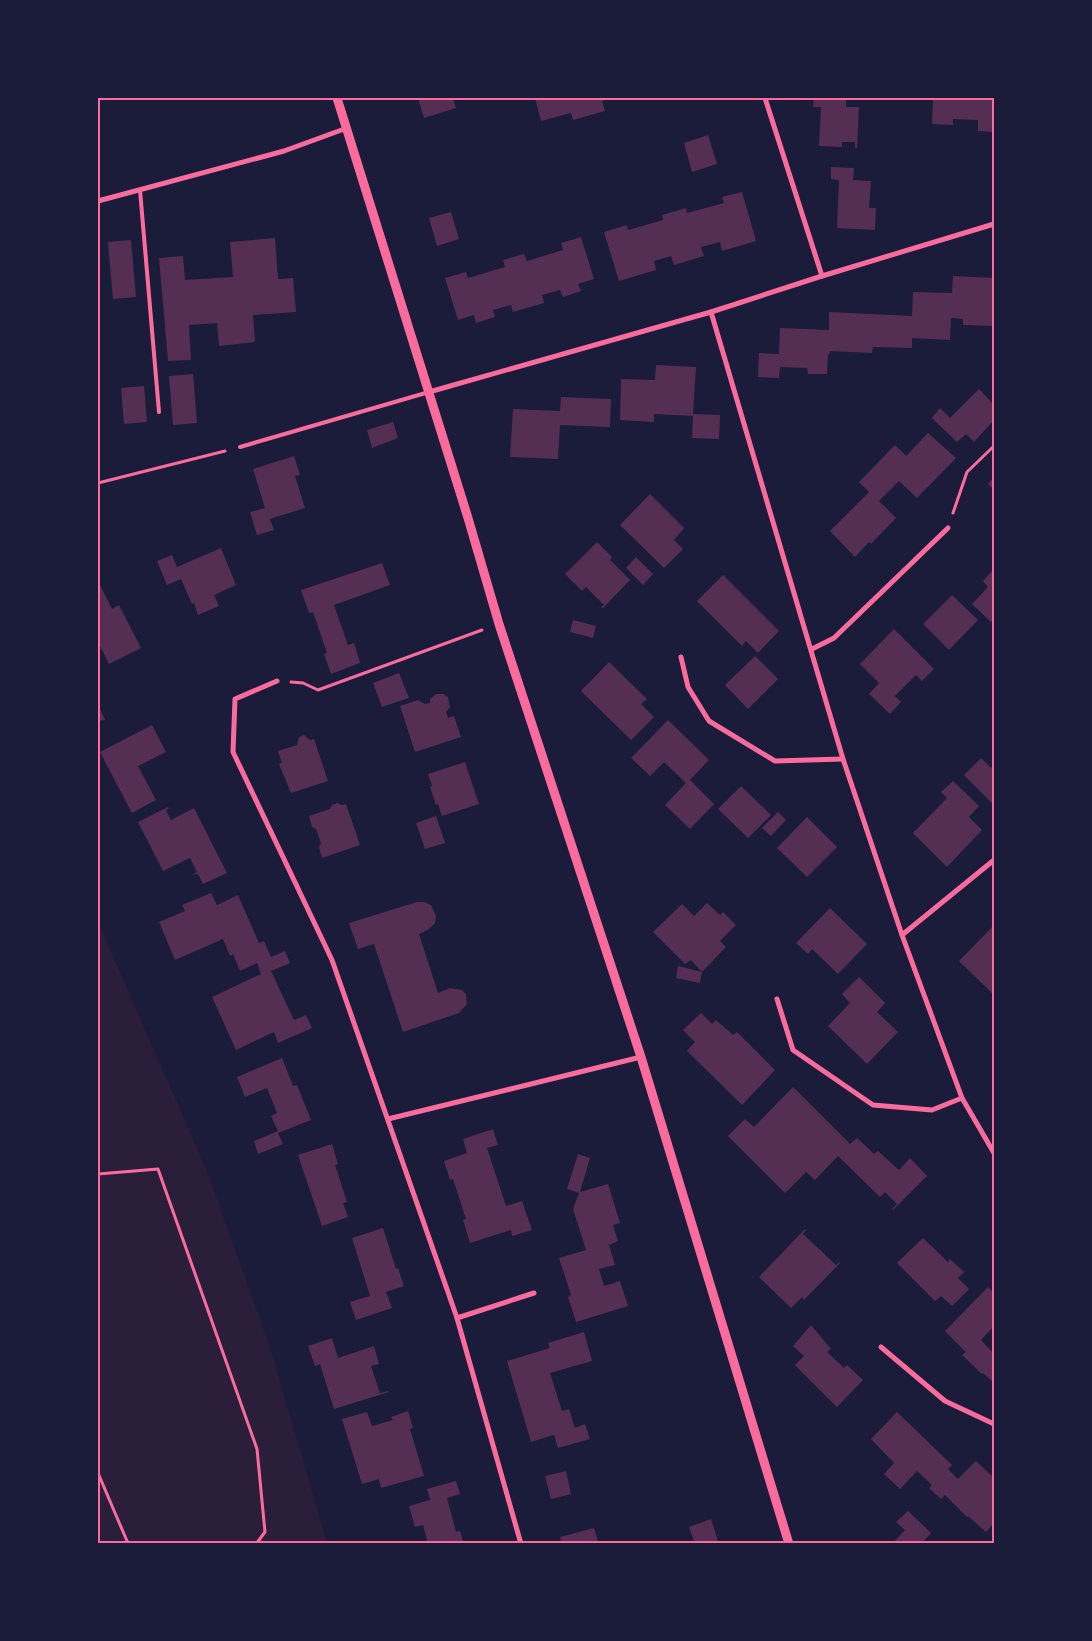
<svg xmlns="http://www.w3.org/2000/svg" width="1092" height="1641" font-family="'Varela Round',sans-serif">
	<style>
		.green { fill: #2a1e3b }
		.building { fill: #542f53 }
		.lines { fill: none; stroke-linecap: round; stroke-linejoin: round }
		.path { stroke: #ff6b9d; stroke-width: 3 }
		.service { stroke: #ff6b9d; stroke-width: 4 }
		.minor { stroke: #ff6b9d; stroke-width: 5 }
		.tertiary { stroke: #ff6b9d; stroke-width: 9 }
		.neatline { fill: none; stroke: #ff6b9d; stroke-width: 2 }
	</style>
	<rect width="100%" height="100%" fill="#1b1b3a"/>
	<path class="green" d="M98,922L207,1171L271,1350L327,1543H98Z"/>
	<g class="building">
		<path d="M418,98H453L456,108L424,118Z"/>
		<path d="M535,98H612L602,101L605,111L573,120L571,113L541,121Z"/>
		<path d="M814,98H846V107H859L857,148H855V142H842V147L819,146L821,107H813Z"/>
		<path d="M933,98H994V132L978,131V120L953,119V125L932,124Z"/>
		<path d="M708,135L717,164L692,172L684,143Z"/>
		<path d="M831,167L854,168L853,180L871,181L869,208H876L875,230L837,228L839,180L831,179Z"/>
		<path d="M742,192L756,241L722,251L720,242L701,247L704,256L674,265L671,256L654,261L656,270L619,281L604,232L627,225L628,230L663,220L662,215L686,208L687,213L724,203L722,197Z"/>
		<path d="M451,212L459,239L437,246L429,218Z"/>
		<path d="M581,237L594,279L578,284L581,291L563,297L560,290L542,295L544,303L513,312L511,305L493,310L495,317L476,323L474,315L458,320L445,278L466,272L468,278L505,267L503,260L524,254L527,261L563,250L561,243Z"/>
		<path d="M275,238L278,279L293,278L296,312L253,315L255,342L219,346L217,323L189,325L191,360L168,361L159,258L183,256L185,280L233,277L230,242Z"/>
		<path d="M131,240L136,297L113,299L108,242Z"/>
		<path d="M953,276L994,278V326L963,325V319L951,318L950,340L912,338V348L873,347L872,353L830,351L829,355L828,354L827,374H808L807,368L780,367L779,378L758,377L759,353L779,354L780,328L829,330V312L912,316L913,292L952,293Z"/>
		<path d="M656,365L696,367L693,414L720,415L719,439L692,438L693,416L654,414V422L620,420L621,379L655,380Z"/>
		<path d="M193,374L197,423L173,425L169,376Z"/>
		<path d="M144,386L147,422L124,424L121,388Z"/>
		<path d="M979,389L994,405V420L974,442L966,434L957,442L932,418L940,408L950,418Z"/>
		<path d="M561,397L611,399L610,427L560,425L558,459L510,457L513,409L560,411Z"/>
		<path d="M393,422L398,438L372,448L367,430Z"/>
		<path d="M928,433L956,458L917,498L899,481L879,501L896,518L871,544L869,542L855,557L830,531L869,492L859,482L895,445L906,456Z"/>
		<path d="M294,456L300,475L295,476L305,508L270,519L274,530L257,535L250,512L265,508L253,469Z"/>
		<path d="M994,477V490L988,484Z"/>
		<path d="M650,494L684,528L674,540L683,549L664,568L620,525Z"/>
		<path d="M597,542L612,557L610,560L630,580L603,608L601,607L604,605L586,587L582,591L565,574Z"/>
		<path d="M221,548L236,585L214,595L219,606L198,615L194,603L192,604L181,579L167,585L157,561L172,555L177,567Z"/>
		<path d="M636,557L653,574L643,585L626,568Z"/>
		<path d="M382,563L390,585L334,605L348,645L354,643L360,663L331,674L324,654L327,653L313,612L309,613L301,590Z"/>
		<path d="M994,569V618L991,622L972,604L988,587L983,581Z"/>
		<path d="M723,575L779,631L758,653L746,641L742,646L697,601Z"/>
		<path d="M98,581L112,609L119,605L141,648L109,664L98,642Z"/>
		<path d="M952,595L978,620L949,650L923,624Z"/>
		<path d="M573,620L596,626L593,638L570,632Z"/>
		<path d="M894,629L934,669L922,681L916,675L895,696L901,702L890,714L869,694L879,683L860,664Z"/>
		<path d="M755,656L778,679L748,709L725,685Z"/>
		<path d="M609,662L647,699L641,704L654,717L631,740L581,691Z"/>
		<path d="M399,673L409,698L382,707L373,683Z"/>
		<path d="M436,694H443L448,697L450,707L446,712L448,718L454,716L461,737L415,752L400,706L418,700L425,704L430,703V699Z"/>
		<path d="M98,705L105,720L98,721Z"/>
		<path d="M668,720L709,760L690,780L714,804L690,829L665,805L686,783L664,762L650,776L631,758Z"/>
		<path d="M152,725L166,752L138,766L156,800L132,813L100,752Z"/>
		<path d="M304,735L310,740L314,739L328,781L291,793L279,764L282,763L278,751L297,745L299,737Z"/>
		<path d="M981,758L991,768L994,764V805L964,775Z"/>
		<path d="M465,762L479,804L442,816L438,804L436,805L430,787L432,786L428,774Z"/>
		<path d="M953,781L979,806L969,817L982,830L947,867L913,833L947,798L941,792Z"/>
		<path d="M741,786L771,815L748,838L718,809Z"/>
		<path d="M337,803L342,805L346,804L360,845L322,858L319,847L321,843L316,829L312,827L309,816L330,809L332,805Z"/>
		<path d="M168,807L169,808L166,810L171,820L194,808L227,873L203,884L198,874L192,875L197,872L190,858L163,871L138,822Z"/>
		<path d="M778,812L786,820L771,836L762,828Z"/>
		<path d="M436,816L445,843L425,849L416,823Z"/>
		<path d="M807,817L837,847L807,877L777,848Z"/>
		<path d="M211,893L217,905L238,895L259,943L264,941L271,957L285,951L290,963L271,971L294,1020L306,1015L312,1028L278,1043L274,1032L236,1050L212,997L261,974L257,963L240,971L233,954L230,956L223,939L175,960L159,922L185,911L182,905Z"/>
		<path d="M417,902H424L431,905L436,916L435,923L429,929L419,934L438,993L450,988L462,990L466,994L467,1004L459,1013L403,1032L374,944L358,949L349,923Z"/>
		<path d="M707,903L720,915L723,912L736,925L720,941L726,947L702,972L691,960L685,964L653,932L682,904L694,916Z"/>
		<path d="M830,908L867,944L838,974L812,949L808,954L796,943Z"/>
		<path d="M994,925V995L959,961Z"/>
		<path d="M678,966L702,972L700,983L676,978Z"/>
		<path d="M859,977L885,1003L877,1012L898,1032L867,1064L828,1026L850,1003L842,994Z"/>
		<path d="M701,1013L712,1024L716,1020L733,1035L737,1032L775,1070L742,1105L687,1051L695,1042L683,1030Z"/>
		<path d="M282,1058L293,1086L297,1085L311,1120L278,1133L283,1144L258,1154L254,1141L278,1131L271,1116L277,1113L267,1088L245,1097L237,1077Z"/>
		<path d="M793,1087L850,1144L857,1138L874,1154L878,1151L899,1170L910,1158L927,1176L893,1210L892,1209L897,1204L885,1192L880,1197L838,1156L815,1180L806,1172L785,1193L728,1136L745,1119L754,1127Z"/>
		<path d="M493,1129L498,1145L487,1148L506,1206L522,1201L532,1230L512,1236L511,1230L470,1243L463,1220L466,1219L453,1179L450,1180L444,1161L467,1153L463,1139Z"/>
		<path d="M332,1144L338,1164L335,1165L347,1202L343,1203L348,1217L322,1226L298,1155Z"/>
		<path d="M578,1154L590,1158L580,1192L608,1184L620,1223L613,1225L618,1241L609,1245L615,1265L599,1269L604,1286L620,1281L628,1306L576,1322L568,1297L571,1295L559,1258L586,1250L573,1209L579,1193L567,1189Z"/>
		<path d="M383,1228L396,1269L398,1268L404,1286L386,1292L392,1308L356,1320L350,1302L370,1296L352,1238Z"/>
		<path d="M805,1229L806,1230L803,1234L836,1265L839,1262L840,1263L804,1300L802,1297L791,1308L759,1277Z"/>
		<path d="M923,1238L948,1262L950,1259L964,1272L958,1278L969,1289L952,1306L941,1296L935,1301L897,1263Z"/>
		<path d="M988,1287L994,1293V1326L981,1340L994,1354V1379L992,1381L983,1373L982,1374L962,1355L966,1352L945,1331Z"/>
		<path d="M811,1325L831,1349L827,1352L844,1368L847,1365L863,1380L837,1407L795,1365L804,1356L793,1346Z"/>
		<path d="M584,1332L592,1361L550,1373L562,1411L569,1409L575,1428L585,1424L590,1439L558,1448L554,1435L531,1442L507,1361L550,1348L548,1343Z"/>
		<path d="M332,1338L338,1358L374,1346L379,1364L371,1366L380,1393L388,1391L389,1392L334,1409L320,1364L315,1366L308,1346Z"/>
		<path d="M408,1411L413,1428L410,1429L424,1476L381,1488L379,1479L362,1484L342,1419L367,1412L372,1426L393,1420L391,1417Z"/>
		<path d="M897,1412L952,1465L948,1469L958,1479L976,1461L994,1478V1523L986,1532L968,1516L967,1517L945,1495L941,1499L929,1488L932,1485L917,1471L900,1489L884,1474L894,1463L871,1439Z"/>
		<path d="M566,1471L571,1494L551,1499L545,1476Z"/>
		<path d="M456,1481L460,1494L447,1498L456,1532L460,1531L464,1544H428L423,1525L415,1527L409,1506L430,1500L427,1489Z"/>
		<path d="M908,1511L931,1533L921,1544H892L905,1530L896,1522Z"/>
		<path d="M711,1519L719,1544H695L689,1527Z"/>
		<path d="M594,1528L599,1544H562L560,1537Z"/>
	</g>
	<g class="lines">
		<g class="path">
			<path d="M98,483L225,451"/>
			<path d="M953,513L967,472L994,446"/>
			<path d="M291,682L303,683L318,690L482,630"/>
			<path d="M98,1174L158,1169L257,1449L265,1532L256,1544"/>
			<path d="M98,1473L127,1541L130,1544"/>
		</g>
		<g class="service">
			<path d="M140,190L159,412"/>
			<path d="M240,447L429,392"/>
		</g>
		<g class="minor">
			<path d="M765,98L822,276"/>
			<path d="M98,201L284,151L347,128"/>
			<path d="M711,312L843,759L902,935L962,1098L994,1153"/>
			<path d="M429,392L711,312L822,276L994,224"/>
			<path d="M812,649L834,638L948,528"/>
			<path d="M681,657L688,687L709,721L775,761L843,759"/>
			<path d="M277,681L235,699L233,752L332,960L457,1318L521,1544"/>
			<path d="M902,935L994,860"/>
			<path d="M777,999L793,1050L873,1105L932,1110L962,1098"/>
			<path d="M388,1119L641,1057"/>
			<path d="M457,1318L534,1293"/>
			<path d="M881,1347L945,1401L994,1424"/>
		</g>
		<path class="tertiary" d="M337,98L468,518L499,624L641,1057L789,1544"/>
	</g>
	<rect width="1092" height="1641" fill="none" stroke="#1b1b3a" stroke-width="198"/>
	<rect x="99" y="99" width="894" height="1443" class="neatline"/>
</svg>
